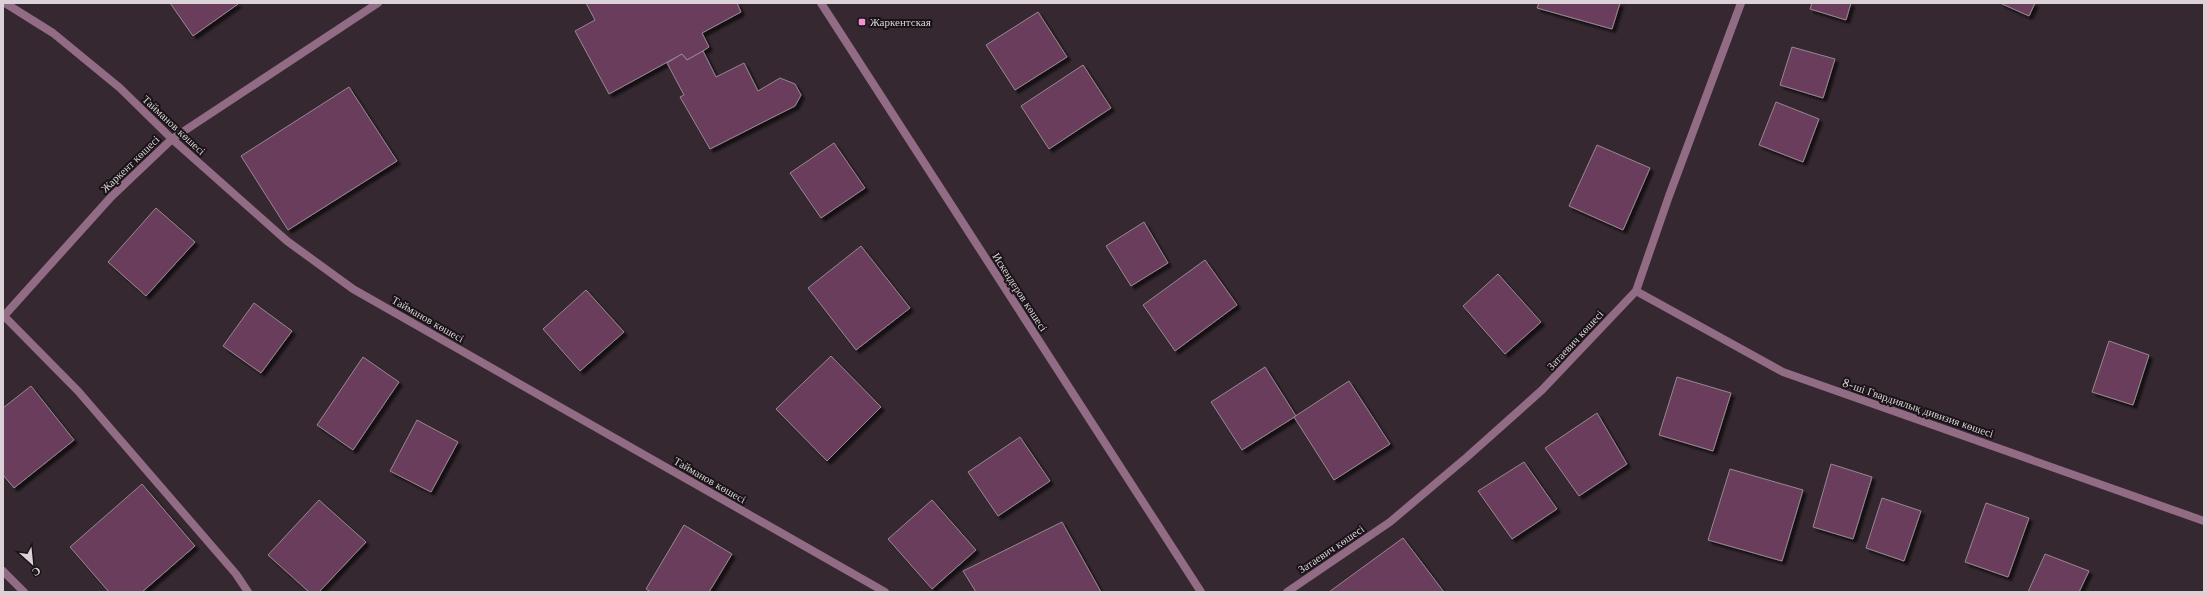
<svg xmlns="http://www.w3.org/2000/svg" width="2207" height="595" font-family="'Libre Baskerville',serif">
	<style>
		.building { fill: #6b3e5c; stroke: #968790; filter: url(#shadow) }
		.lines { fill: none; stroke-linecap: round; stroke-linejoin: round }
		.service { stroke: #926b84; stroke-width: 8 }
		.minor { stroke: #926b84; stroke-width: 8 }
		.tertiary { stroke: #926b84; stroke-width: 8 }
		.poi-dot { fill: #f491d4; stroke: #191317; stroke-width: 1.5 }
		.labels { text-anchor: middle; stroke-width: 4; stroke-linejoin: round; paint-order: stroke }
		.poi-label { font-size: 11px; fill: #dad2d7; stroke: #191317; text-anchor: start }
		.street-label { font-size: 11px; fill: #dad2d7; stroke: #191317 }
	</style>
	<defs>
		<filter id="shadow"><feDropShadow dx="3.5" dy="3.5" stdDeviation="1" flood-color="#0009"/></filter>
	</defs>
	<rect width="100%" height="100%" fill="#352830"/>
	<g class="building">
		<path d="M170,3H237L238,4L193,36Z"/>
		<path d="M586,3H737L741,12L702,33L709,47L703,51L687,60L682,54L609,94L575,31L595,20Z"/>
		<path d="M1539,3H1620L1612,29L1537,8Z"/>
		<path d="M1812,3H1851L1846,20L1810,9Z"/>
		<path d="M2000,3H2035L2029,16Z"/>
		<path d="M1038,12L1067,57L1015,90L986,45Z"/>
		<path d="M1792,47L1835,59L1823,98L1780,85Z"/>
		<path d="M703,51L716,77L744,63L758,91L780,78L795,84L801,95L795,106L710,149L680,97L684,95L667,63L682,54L687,60Z"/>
		<path d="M1083,65L1111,108L1049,149L1021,106Z"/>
		<path d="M349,87L397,161L288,230L241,156Z"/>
		<path d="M1776,102L1819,119L1803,162L1759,145Z"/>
		<path d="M834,143L865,188L821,218L790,173Z"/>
		<path d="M1597,145L1650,168L1623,230L1569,206Z"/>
		<path d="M156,208L195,242L146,296L108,262Z"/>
		<path d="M1144,222L1168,263L1131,286L1106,246Z"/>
		<path d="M861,246L910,308L856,350L808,288Z"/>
		<path d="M1205,260L1237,305L1175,351L1143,305Z"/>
		<path d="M1498,274L1541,322L1505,354L1463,306Z"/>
		<path d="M586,290L624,332L580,371L543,329Z"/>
		<path d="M254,303L292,331L261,373L223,346Z"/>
		<path d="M2109,341L2149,355L2133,405L2092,392Z"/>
		<path d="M831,356L881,407L827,461L776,409Z"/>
		<path d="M363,357L399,382L353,450L317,425Z"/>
		<path d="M1265,367L1296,416L1242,450L1211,402Z"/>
		<path d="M1677,377L1731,393L1713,451L1659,435Z"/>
		<path d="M1349,381L1390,444L1334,480L1294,417Z"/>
		<path d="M31,386L74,440L14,488L3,475V408Z"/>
		<path d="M1597,413L1627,464L1579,496L1545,448Z"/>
		<path d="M417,420L458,442L431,492L390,471Z"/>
		<path d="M1020,437L1050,481L998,516L968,472Z"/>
		<path d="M1524,462L1557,509L1512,539L1478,491Z"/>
		<path d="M1831,464L1872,477L1853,539L1813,527Z"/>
		<path d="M1730,469L1803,490L1782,561L1708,540Z"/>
		<path d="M142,484L195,546L142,592H109L70,547Z"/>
		<path d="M1882,498L1921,511L1904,561L1866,548Z"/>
		<path d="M319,500L366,542L319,592H309L268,555Z"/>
		<path d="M932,500L976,550L932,589L888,539Z"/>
		<path d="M1986,503L2029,518L2008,577L1965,562Z"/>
		<path d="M1062,522L1101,592H976L963,571Z"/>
		<path d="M684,525L732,554L709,592H651L646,589Z"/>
		<path d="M1403,538L1444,592H1329Z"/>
		<path d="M2045,554L2089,571L2079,592H2028Z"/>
	</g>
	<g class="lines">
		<path class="service" d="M3,571L24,592"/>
		<g class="minor">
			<path d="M5,3L53,33L120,88L172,139L287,241L353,289L885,592"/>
			<path d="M1636,291L1783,372L2204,521"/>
			<path d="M4,316L78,391L236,574L248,592"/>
			<path d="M3,317L111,197L172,139L378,3"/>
			<path d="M1287,592L1390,522L1467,457L1542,390L1636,291L1669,196L1741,3"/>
		</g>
		<path class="tertiary" d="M821,3L1201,592"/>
	</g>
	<rect class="poi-dot" x="858" y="18" width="8" height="8" rx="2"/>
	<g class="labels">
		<g class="poi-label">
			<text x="870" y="26">Жаркентская</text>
		</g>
		<g class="street-label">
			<text transform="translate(174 125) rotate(43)" y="4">Тайманов көшесі</text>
			<text transform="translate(130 164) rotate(-44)" y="4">Жаркент көшесі</text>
			<text transform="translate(1020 292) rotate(57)" y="4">Искендеров көшесі</text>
			<text transform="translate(428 319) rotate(30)" y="4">Тайманов көшесі</text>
			<text transform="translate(1575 340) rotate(-47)" y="4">Затаевич көшесі</text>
			<text transform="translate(1918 408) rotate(19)" y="4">8-ші Гвардиялық дивизия көшесі</text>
			<text transform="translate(710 480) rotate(30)" y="4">Тайманов көшесі</text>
			<text transform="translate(1331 549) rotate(-34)" y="4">Затаевич көшесі</text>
		</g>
	</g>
	<rect width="2207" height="595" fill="none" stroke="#dad2d7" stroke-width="8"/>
	<g transform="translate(32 563) rotate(153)" stroke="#191317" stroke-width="3" paint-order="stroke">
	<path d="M0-3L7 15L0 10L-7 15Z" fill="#dad2d7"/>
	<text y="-6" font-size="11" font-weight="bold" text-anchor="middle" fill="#dad2d7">С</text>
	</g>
</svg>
